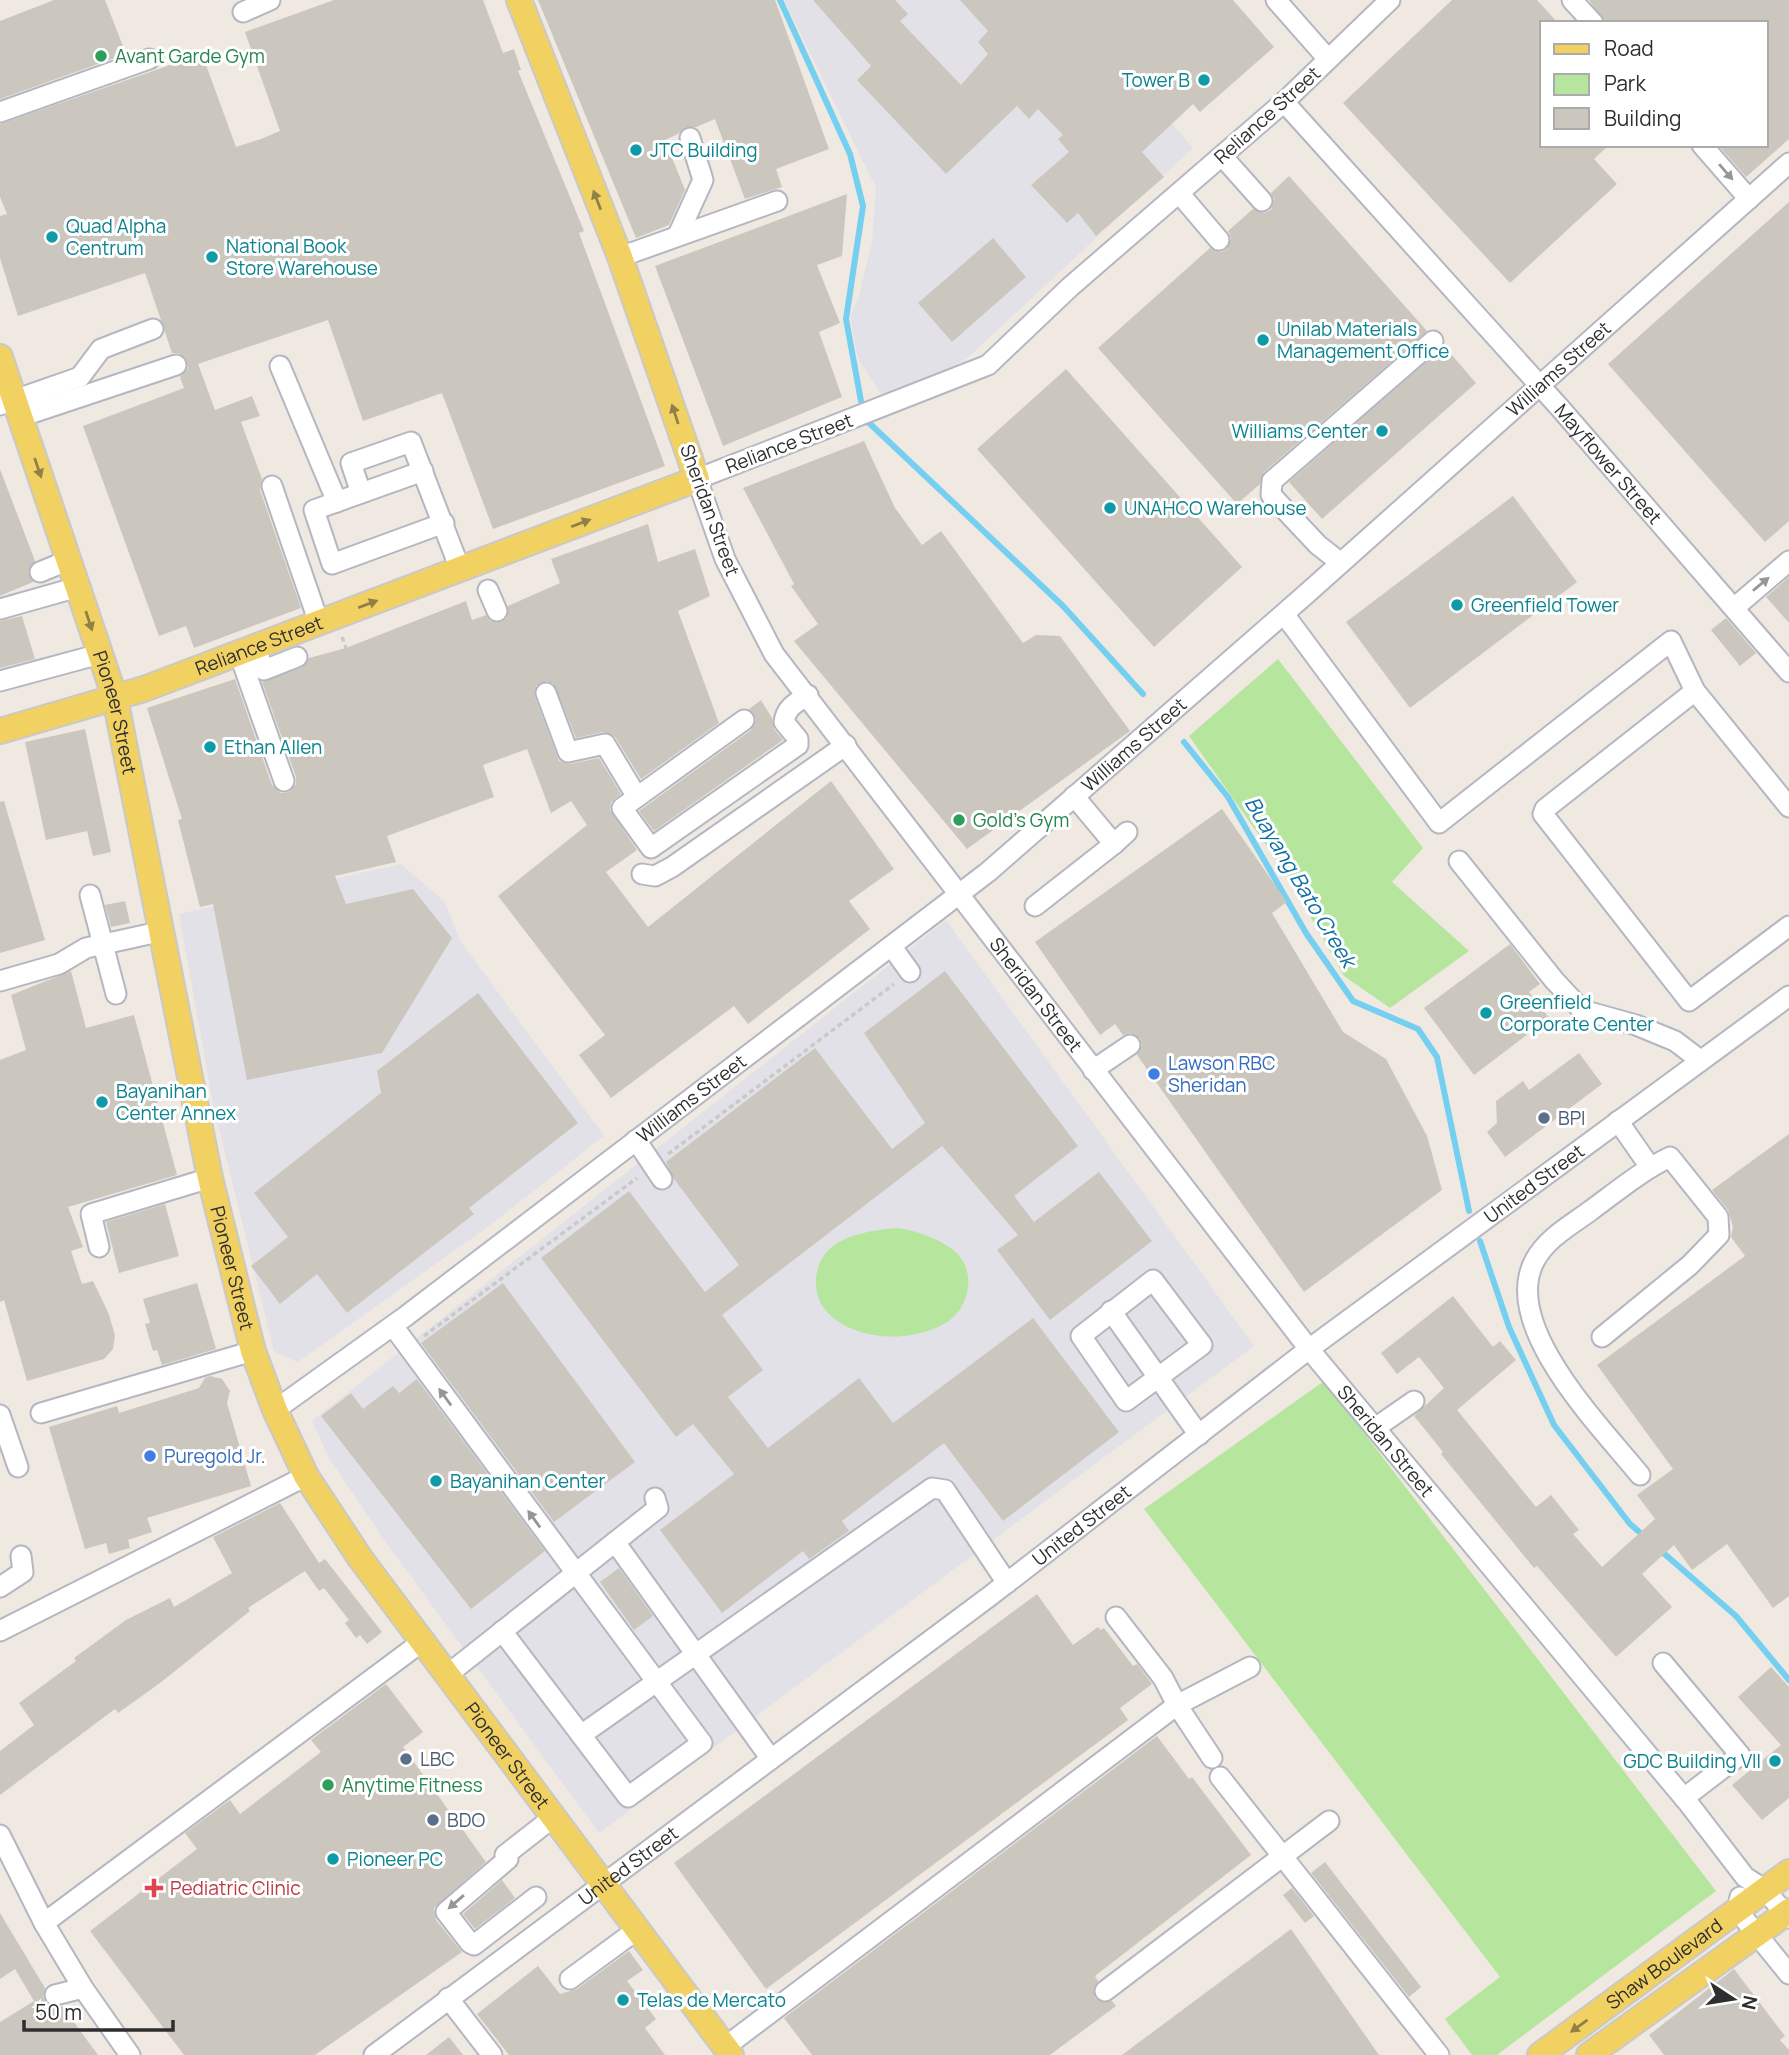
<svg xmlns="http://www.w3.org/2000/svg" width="1789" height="2055" font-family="Manrope,sans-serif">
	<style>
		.industrial { fill: #e3e1e8 }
		.green { fill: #b6e59e }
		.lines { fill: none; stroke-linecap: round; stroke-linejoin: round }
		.stream { stroke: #75cff0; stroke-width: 6 }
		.building { fill: #cbc7bf }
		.minor-casing { stroke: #b4b7c1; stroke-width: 23 }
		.major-casing { stroke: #c9c9c9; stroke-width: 28 }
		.path { stroke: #c9c9c9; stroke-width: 3.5; stroke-dasharray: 5 3.5; stroke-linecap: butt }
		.minor { stroke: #fff; stroke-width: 19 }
		.major { stroke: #f2d163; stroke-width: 24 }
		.oneway { fill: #969696 }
		.oneway2 { fill: #908048 }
		.leisure-dot { fill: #2e9e5b; stroke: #fff; stroke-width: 2.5 }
		.culture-dot { fill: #0f9aa8; stroke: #fff; stroke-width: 2.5 }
		.shop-dot { fill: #3f7fe0; stroke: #fff; stroke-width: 2.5 }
		.service-dot { fill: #5c6f8a; stroke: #fff; stroke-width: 2.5 }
		.health-dot { fill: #e0444e; stroke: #fff; stroke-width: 2.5 }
		.labels { text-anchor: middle; stroke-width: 6; stroke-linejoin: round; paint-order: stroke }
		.leisure-label { font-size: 19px; fill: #27864d; stroke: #fff; text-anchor: start }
		.culture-label { font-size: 19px; fill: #0d838f; stroke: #fff; text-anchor: start }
		.street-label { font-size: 19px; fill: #2e2e2e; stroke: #fff }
		.shop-label { font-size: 19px; fill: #366cbe; stroke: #fff; text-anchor: start }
		.service-label { font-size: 19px; fill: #4e5e75; stroke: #fff; text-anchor: start }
		.health-label { font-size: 19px; fill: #be3a42; stroke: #fff; text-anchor: start }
		.water-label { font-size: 21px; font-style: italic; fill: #0d6fa3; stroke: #fff }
	</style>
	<rect width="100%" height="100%" fill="#efe9e1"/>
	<g class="industrial">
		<path d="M784,0H1065L1193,148L964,361L886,401L858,359L850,316L859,296L872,242L876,188Z"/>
		<path d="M401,864L444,901L461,942L604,1136L489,1226L298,1362L274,1352L213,1104L179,914Z"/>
		<path d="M946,920L1254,1346L599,1833L387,1544L329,1458L312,1421Z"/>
	</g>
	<g class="green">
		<path d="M1278,659L1423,848L1392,882L1469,951L1390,1008L1344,976L1285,872L1189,736Z"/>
		<path d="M899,1228C917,1232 933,1236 949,1247C979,1266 972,1310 942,1325C908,1343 855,1341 827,1312C820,1304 816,1294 816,1283C815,1238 865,1230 899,1228Z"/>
		<path d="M1324,1381L1716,1891L1497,2055H1472L1445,2019L1500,1977L1144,1509Z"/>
	</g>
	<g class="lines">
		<g class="stream">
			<path d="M780,0L850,154L863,206L846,319L861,401"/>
			<path d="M867,421L1063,606L1143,694"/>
			<path d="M1184,742L1228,797L1306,933L1353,1001L1418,1029L1437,1057L1469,1211"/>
			<path d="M1480,1241L1509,1327L1554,1425L1630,1524L1644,1536"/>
			<path d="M1660,1550L1736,1616L1789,1680"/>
		</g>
	</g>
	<g class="building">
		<path d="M54,0H105L126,54L0,99V21Z"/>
		<path d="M334,0H483L503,53L514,49L521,70L518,71L584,231L579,233L665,466L493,529L442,393L363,421L328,320L198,364L215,410L252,396L260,416L241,422L262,479L260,490L301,608L194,648L186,626L159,636L83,426L184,388L180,377L188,368L187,361L179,353H172L145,273L18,316L0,258V216L7,214L0,197V124L202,54L236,147L261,139L280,131L245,32Z"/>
		<path d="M538,0H775L829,149L776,169L782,187L745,199L715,119L696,127H686L678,134L665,140L685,190L669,225L636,238Z"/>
		<path d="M813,0H895L908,14L900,21L961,85L988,54L978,42L988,31L960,0H1233L1274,47L1200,112L1193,104L1142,152L1164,177L1096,236L1078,213L1067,223L1031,185L1069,152L1058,139L1063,135L1038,109L1029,119L1017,106L946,174L857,80L871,66Z"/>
		<path d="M1452,0H1537L1558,23H1542V145H1609L1594,159L1617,184L1510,283L1343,103Z"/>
		<path d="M1589,0H1789V139L1746,177L1718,145H1766V23H1605Z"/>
		<path d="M1289,176L1427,331L1264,472L1260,484L1237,504L1098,348L1210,248L1221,252L1227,249L1231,238L1228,231L1253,209L1264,213L1271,210L1274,199L1271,193Z"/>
		<path d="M847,194L842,256L817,265L840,323L819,332L842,397L723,446L655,266Z"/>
		<path d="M1789,202V521L1765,542L1608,364Z"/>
		<path d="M993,238L1026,277L952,342L918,303Z"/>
		<path d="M1444,346L1476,383L1322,519L1289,482Z"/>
		<path d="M1066,369L1242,567L1154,647L977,449Z"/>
		<path d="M864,441L895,508L922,545L941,531L1023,643L1036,635L1060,636L1130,731L967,849L794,641L818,624L791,586L794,584L743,488Z"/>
		<path d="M0,469L35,561L28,571L33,582L0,596Z"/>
		<path d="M1513,496L1577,582L1410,708L1346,622Z"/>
		<path d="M648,524L658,562L695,549L710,596L678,611L719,723L641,779L615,737L603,732L576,738L554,684L547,681L536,686L535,697L559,761L570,764L599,758L621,794L611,802L610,810L637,850L606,872L648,927L831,781L894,869L849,901L870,929L748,1024L734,1006L611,1098L579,1055L605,1035L498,896L587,825L571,801L551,813L527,749L483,765L494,797L387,836L396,862L335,876L346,904L413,889L452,938L382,1053L247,1080L213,904L200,907L178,820L182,819L147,708L235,679L272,785L281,793L289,792L296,784V777L262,682L301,668L309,658L346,648L466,601L472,620L486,615L490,621L501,622L507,618L508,606L560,583L551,559Z"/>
		<path d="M1789,577V623L1766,597Z"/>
		<path d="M22,616L35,659L0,668V621Z"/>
		<path d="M1726,618L1756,653L1740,666L1711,630Z"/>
		<path d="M761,700L772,718L774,729L783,740L654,831L639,811L751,730L756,719L749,709Z"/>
		<path d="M85,729L111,852L93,856L87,831L46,840L25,742Z"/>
		<path d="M4,801L45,940L0,953V802Z"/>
		<path d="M1222,809L1287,902L1272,913L1343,1032L1386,1059L1427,1136L1442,1190L1304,1292L1137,1055L1142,1045L1140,1038L1130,1033L1123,1035L1115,1024L1100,1035L1035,942Z"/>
		<path d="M125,901L130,923L111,927L105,905Z"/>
		<path d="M1510,944L1540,984L1529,992L1549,1018L1474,1075L1424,1008Z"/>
		<path d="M71,971L86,1028L134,1015L177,1175L68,1207L83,1247L71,1251L82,1284L93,1281L108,1312L115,1335L113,1349L104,1359L27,1381L4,1300L0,1302V1060L26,1050L11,995Z"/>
		<path d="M945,971L1078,1146L1014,1196L1034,1222L1099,1172L1152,1241L1050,1320L997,1250L1018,1235L942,1146L722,1315L763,1370L728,1397L768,1448L859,1378L893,1423L1033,1318L1119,1432L1003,1521L944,1443L842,1521L849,1531L809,1559L803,1551L722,1613L660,1530L734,1474L693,1424L676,1437L541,1258L629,1191L705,1292L739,1265L674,1179L666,1162L815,1048L892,1149L925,1123L864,1033Z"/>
		<path d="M478,993L578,1123L469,1208L474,1214L347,1313L317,1274L280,1304L251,1266L288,1237L254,1193L381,1093L377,1071Z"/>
		<path d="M1579,1053L1602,1084L1505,1157L1487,1132L1497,1123L1496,1101L1523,1081L1529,1090Z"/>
		<path d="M1789,1134V1596L1773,1608L1727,1544L1692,1570L1674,1545L1642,1574L1672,1607L1616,1657L1537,1566L1534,1568L1441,1454L1443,1452L1414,1416L1444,1388L1419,1357L1397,1374L1381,1353L1453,1296L1493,1347L1500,1341L1516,1360L1457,1410L1536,1507L1551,1495L1579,1530L1573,1534L1602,1567L1655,1519L1637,1495L1673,1469L1597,1365L1745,1256L1731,1237L1733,1227L1728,1210L1712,1190Z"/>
		<path d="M165,1204L179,1256L119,1273L106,1222Z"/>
		<path d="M197,1283L216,1349L162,1365L157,1350L153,1351L145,1324L150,1323L143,1299Z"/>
		<path d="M503,1283L635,1462L554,1522L421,1343Z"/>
		<path d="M210,1376L222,1379L230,1391L227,1403L251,1486L147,1518L152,1532L128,1540L130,1548L109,1554L106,1543L85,1549L49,1427L117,1406L119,1413L199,1388L205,1378Z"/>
		<path d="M417,1379L545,1551L471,1609L321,1416L351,1393L363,1409L393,1386L399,1393Z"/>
		<path d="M280,1503L319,1563L325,1559L382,1632L367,1644L360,1635L356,1638L345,1623L349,1620L324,1588L319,1591L305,1571L248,1608L250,1611L160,1683L118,1713L115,1709L0,1795V1751L34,1725L19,1703L76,1661L74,1658L126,1620L170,1598L174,1607L232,1573L213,1537Z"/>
		<path d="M619,1568L653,1616L634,1630L600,1582Z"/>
		<path d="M1037,1594L1073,1645L1098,1627L1101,1630L1104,1628L1133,1666L1137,1664L1152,1684L1120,1708L1128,1720L766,1989L674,1863Z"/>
		<path d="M1771,1667L1789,1687V1798L1762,1820L1732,1785L1781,1745L1738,1697Z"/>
		<path d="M386,1684L423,1732L403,1747L486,1862L434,1908L436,1920L462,1952L315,2055H184L90,1931L197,1849L185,1833L230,1800L240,1814L321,1752L311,1740Z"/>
		<path d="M1157,1736L1189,1779L1192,1777L1251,1855L1095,1976L1098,1981L1094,1987L1095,1998L1101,2002L1112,2001L1116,2006L1050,2055H812L784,2018Z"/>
		<path d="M1325,1862L1421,1987L1409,1997L1311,1873Z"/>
		<path d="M502,1880L515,1898L475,1929L463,1914Z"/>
		<path d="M1292,1888L1314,1916L1305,1923L1283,1895Z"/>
		<path d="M0,1913L45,1988L43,1997L46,2003L52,2007L62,2006L98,2055H0V2022L34,2001L15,1969L0,1979Z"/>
		<path d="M1291,1929L1379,2055H1122Z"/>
		<path d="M629,1951L643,1970L627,1981L656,2019L645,2028L665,2055H509L477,2014L538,1966L560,1994L577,1989Z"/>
		<path d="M1734,1969L1785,2036L1780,2040L1789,2050V2055H1664L1649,2035Z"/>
		<path d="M449,2037L463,2055H426Z"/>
	</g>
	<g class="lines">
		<defs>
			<g id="minor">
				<path d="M1276,0L1328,59"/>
				<path id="s1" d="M1390,0L1284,102L1070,287L988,365L697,479L725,559L774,654L1309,1349L1689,1804L1745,1877L1765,1890L1789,1918"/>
				<path d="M1572,0L1593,23"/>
				<path d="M243,12L270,0"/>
				<path id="s2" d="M1284,102L1560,408L1789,672"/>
				<path d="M0,112L149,59"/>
				<path d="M1702,145L1749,199"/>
				<path d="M1222,156L1262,201"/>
				<path d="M1179,193L1219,240"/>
				<path d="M678,235L703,180L690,138"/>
				<path d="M620,257L777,201"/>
				<path d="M280,366L337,502"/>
				<path d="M0,405L80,377L101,349L153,329"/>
				<path d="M20,417L176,365"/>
				<path d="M423,471L314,510L332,564L444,523"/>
				<path d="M272,486L319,623"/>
				<path d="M361,493L351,463L411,442L460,569"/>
				<path d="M1341,563L1318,545L1271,495L1272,481L1433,341"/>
				<path d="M40,572L69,560"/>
				<path d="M488,590L497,611"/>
				<path d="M1734,608L1789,561"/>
				<path d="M0,609L78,587"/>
				<path d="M1284,614L1439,823L1671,641L1695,691L1789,807"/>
				<path d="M255,647L264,670L297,657"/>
				<path d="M239,653L284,781"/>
				<path d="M0,681L100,654"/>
				<path d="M1695,691L1545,809L1543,814L1689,1001L1789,926"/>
				<path d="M546,693L568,752L605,744L637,797"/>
				<path d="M744,720L622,808L651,848L798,745V739L784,722C786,707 796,703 808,695"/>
				<path d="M1074,796L1114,844L1127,832"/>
				<path d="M1459,861L1554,980L1582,1010L1636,1025L1675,1041L1700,1060"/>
				<path d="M642,874L655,876L672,867L846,745"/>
				<path d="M90,895L116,994"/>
				<path d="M1035,906L1114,844"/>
				<path d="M892,947L910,972"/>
				<path d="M0,981L59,964L86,948L163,931"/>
				<path d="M1093,1070L1130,1045"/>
				<path d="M1618,1121L1650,1167"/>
				<path d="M636,1140L662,1179"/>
				<path d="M99,1247L91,1214L210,1178"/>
				<path d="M1153,1280L1202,1345L1126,1401L1081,1336Z"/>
				<path d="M1111,1311L1199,1435"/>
				<path d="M393,1326L702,1743L628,1797L502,1631"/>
				<path d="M1602,1337L1690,1265L1719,1235L1718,1217L1670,1157C1641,1171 1616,1192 1590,1211C1571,1225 1547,1238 1535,1260C1499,1325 1602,1428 1640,1475"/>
				<path id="s3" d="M275,1410L406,1316L988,872L1304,596L1789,163"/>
				<path d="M41,1413L253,1351"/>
				<path d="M0,1415L18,1467"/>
				<path d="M1375,1428L1414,1401"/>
				<path d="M615,1542L771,1759"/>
				<path d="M0,1587L23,1572L21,1556"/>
				<path d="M1116,1617L1163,1678L1177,1705L1250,1667"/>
				<path d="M0,1631L306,1476"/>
				<path d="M1663,1663L1740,1755L1684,1798"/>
				<path d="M447,1675L658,1508L655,1498"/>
				<path d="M581,1735L932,1488L945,1490L1007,1583"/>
				<path d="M1220,1777L1439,2055"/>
				<path d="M0,1835L44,1923L83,1988L130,2055"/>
				<path d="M505,1855L555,1816"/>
				<path d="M508,1859L446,1912L470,1943L474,1945L536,1897"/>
				<path d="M1740,1897L1737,1910L1789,1974"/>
				<path d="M44,1923L423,1641"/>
				<path d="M570,1979L638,1929"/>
				<path d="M1105,1991L1329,1821"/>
				<path d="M55,1995L83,1988"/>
				<path d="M448,1998L492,2055"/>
				<path d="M725,2047L1177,1705L1212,1758"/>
				<path id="s4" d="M374,2055L990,1596L1309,1349L1789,996"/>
			</g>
			<g id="major">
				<path id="s5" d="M0,357L115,698L210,1178L253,1351L275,1410L306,1476L360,1558L731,2055"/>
				<path id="s6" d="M0,731L144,689L697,479L620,257L519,0"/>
				<path id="s7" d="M1540,2055L1789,1872"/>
				<path d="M1589,2055L1789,1911"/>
			</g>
		</defs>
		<use href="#minor" class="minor-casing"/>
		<use href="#major" class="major-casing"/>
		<g class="path">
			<path d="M342,637L346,648"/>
			<path d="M668,1154L894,984"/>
			<path d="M424,1336L637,1178"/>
		</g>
		<use href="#minor" class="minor"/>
		<use href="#major" class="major"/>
	</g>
	<defs><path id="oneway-solid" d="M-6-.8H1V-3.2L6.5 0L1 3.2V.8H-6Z" transform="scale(1.75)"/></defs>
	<g class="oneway">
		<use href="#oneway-solid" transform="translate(1726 172) rotate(49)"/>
		<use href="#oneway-solid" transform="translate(1761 584) rotate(-40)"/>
		<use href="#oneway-solid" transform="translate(445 1397) rotate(-126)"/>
		<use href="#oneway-solid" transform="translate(534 1519) rotate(-126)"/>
		<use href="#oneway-solid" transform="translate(456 1902) rotate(139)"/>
	</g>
	<g class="oneway2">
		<use href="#oneway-solid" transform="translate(597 200) rotate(-111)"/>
		<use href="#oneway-solid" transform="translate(675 414) rotate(-108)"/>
		<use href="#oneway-solid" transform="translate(38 468) rotate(71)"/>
		<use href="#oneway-solid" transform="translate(581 523) rotate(-21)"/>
		<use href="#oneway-solid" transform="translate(368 604) rotate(-21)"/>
		<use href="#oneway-solid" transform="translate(89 621) rotate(72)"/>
		<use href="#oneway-solid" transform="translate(1579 2026) rotate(144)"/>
	</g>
	<g class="leisure-dot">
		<circle cx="101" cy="56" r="7"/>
		<circle cx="959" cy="820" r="7"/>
		<circle cx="328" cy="1785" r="7"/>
	</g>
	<g class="culture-dot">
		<circle cx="1204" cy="80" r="7"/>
		<circle cx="636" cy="150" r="7"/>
		<circle cx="52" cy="237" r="7"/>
		<circle cx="212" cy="257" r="7"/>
		<circle cx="1263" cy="340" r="7"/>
		<circle cx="1382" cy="431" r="7"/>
		<circle cx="1110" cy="508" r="7"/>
		<circle cx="1457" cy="605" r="7"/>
		<circle cx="210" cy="747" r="7"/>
		<circle cx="1486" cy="1013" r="7"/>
		<circle cx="102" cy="1102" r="7"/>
		<circle cx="436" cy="1481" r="7"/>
		<circle cx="1775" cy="1761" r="7"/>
		<circle cx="333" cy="1859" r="7"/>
		<circle cx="623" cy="2000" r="7"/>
	</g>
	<g class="shop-dot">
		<circle cx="1154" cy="1074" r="7"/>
		<circle cx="150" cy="1456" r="7"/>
	</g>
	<g class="service-dot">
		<circle cx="1544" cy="1118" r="7"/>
		<circle cx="406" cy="1759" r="7"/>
		<circle cx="433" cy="1820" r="7"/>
	</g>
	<path class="health-dot" d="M150.5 1877.5h7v7h7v7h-7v7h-7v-7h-7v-7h7z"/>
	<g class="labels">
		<g class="leisure-label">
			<text x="115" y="63">Avant Garde Gym</text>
			<text x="973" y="827">Gold's Gym</text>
			<text x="342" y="1792">Anytime Fitness</text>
		</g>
		<g class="culture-label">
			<text x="1190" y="87" text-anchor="end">Tower B</text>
			<text x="650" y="157">JTC Building</text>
			<text x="66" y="233">Quad Alpha<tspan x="66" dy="22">Centrum</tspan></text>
			<text x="226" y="253">National Book<tspan x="226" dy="22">Store Warehouse</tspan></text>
			<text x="1277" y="336">Unilab Materials<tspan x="1277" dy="22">Management Office</tspan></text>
			<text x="1368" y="438" text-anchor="end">Williams Center</text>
			<text x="1124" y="515">UNAHCO Warehouse</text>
			<text x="1471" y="612">Greenfield Tower</text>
			<text x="224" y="754">Ethan Allen</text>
			<text x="1500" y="1009">Greenfield<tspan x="1500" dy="22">Corporate Center</tspan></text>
			<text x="116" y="1098">Bayanihan<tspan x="116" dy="22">Center Annex</tspan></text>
			<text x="450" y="1488">Bayanihan Center</text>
			<text x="1761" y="1768" text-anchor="end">GDC Building VII</text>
			<text x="347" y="1866">Pioneer PC</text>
			<text x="637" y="2007">Telas de Mercato</text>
		</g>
		<g class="street-label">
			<text transform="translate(1267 115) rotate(-42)" y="7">Reliance Street</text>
			<text dy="7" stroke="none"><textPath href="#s3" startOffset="1654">Williams Street</textPath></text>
			<text transform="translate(789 443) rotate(-21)" y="7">Reliance Street</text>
			<text dy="7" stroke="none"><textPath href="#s2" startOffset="486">Mayflower Street</textPath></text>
			<text transform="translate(710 510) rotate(70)" y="7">Sheridan Street</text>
			<text dy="7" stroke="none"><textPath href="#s6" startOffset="273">Reliance Street</textPath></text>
			<text dy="7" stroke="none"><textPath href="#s5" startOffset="374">Pioneer Street</textPath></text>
			<text dy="7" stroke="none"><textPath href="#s3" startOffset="1087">Williams Street</textPath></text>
			<text dy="7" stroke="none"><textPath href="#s1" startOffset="1477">Sheridan Street</textPath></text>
			<text dy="7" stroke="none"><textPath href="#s3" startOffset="520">Williams Street</textPath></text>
			<text dy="7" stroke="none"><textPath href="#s4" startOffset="1451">United Street</textPath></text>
			<text dy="7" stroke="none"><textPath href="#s5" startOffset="942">Pioneer Street</textPath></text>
			<text dy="7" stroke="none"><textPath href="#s1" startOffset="2044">Sheridan Street</textPath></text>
			<text dy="7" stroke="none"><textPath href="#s4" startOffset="884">United Street</textPath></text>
			<text dy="7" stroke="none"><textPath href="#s5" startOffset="1508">Pioneer Street</textPath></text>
			<text dy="7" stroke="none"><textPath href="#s4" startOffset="317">United Street</textPath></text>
			<text dy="7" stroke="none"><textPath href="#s7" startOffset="154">Shaw Boulevard</textPath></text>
		</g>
		<g class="shop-label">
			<text x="1168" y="1070">Lawson RBC<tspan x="1168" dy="22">Sheridan</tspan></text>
			<text x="164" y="1463">Puregold Jr.</text>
		</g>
		<g class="service-label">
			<text x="1558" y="1125">BPI</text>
			<text x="420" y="1766">LBC</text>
			<text x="447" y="1827">BDO</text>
		</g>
		<g class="health-label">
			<text x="170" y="1895">Pediatric Clinic</text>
		</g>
		<g class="water-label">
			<text transform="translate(1300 882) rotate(59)" y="7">Buayang Bato Creek</text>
		</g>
	</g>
	<rect x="1540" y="21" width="228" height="126" fill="#ffffff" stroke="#ababab" stroke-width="2"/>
	<rect x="1554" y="44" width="35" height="10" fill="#f2d163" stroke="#ababab" stroke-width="2"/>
	<text x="1604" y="56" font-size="21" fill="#2e2e2e">Road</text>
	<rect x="1554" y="74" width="35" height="21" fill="#b6e59e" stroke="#ababab" stroke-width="2"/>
	<text x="1604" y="91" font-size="21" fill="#2e2e2e">Park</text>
	<rect x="1554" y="108" width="35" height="21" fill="#cbc7bf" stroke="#ababab" stroke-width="2"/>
	<text x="1604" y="126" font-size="21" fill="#2e2e2e">Building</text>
	<g transform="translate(1733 1999) rotate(102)" stroke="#ffffff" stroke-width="5" paint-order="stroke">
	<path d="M0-5L12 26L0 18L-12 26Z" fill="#2e2e2e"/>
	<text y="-10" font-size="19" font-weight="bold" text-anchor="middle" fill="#2e2e2e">N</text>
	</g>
	<path d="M24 2020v10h149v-10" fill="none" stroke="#2e2e2e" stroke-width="3.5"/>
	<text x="35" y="2020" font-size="21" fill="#2e2e2e" stroke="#ffffff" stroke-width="5" paint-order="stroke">50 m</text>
</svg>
